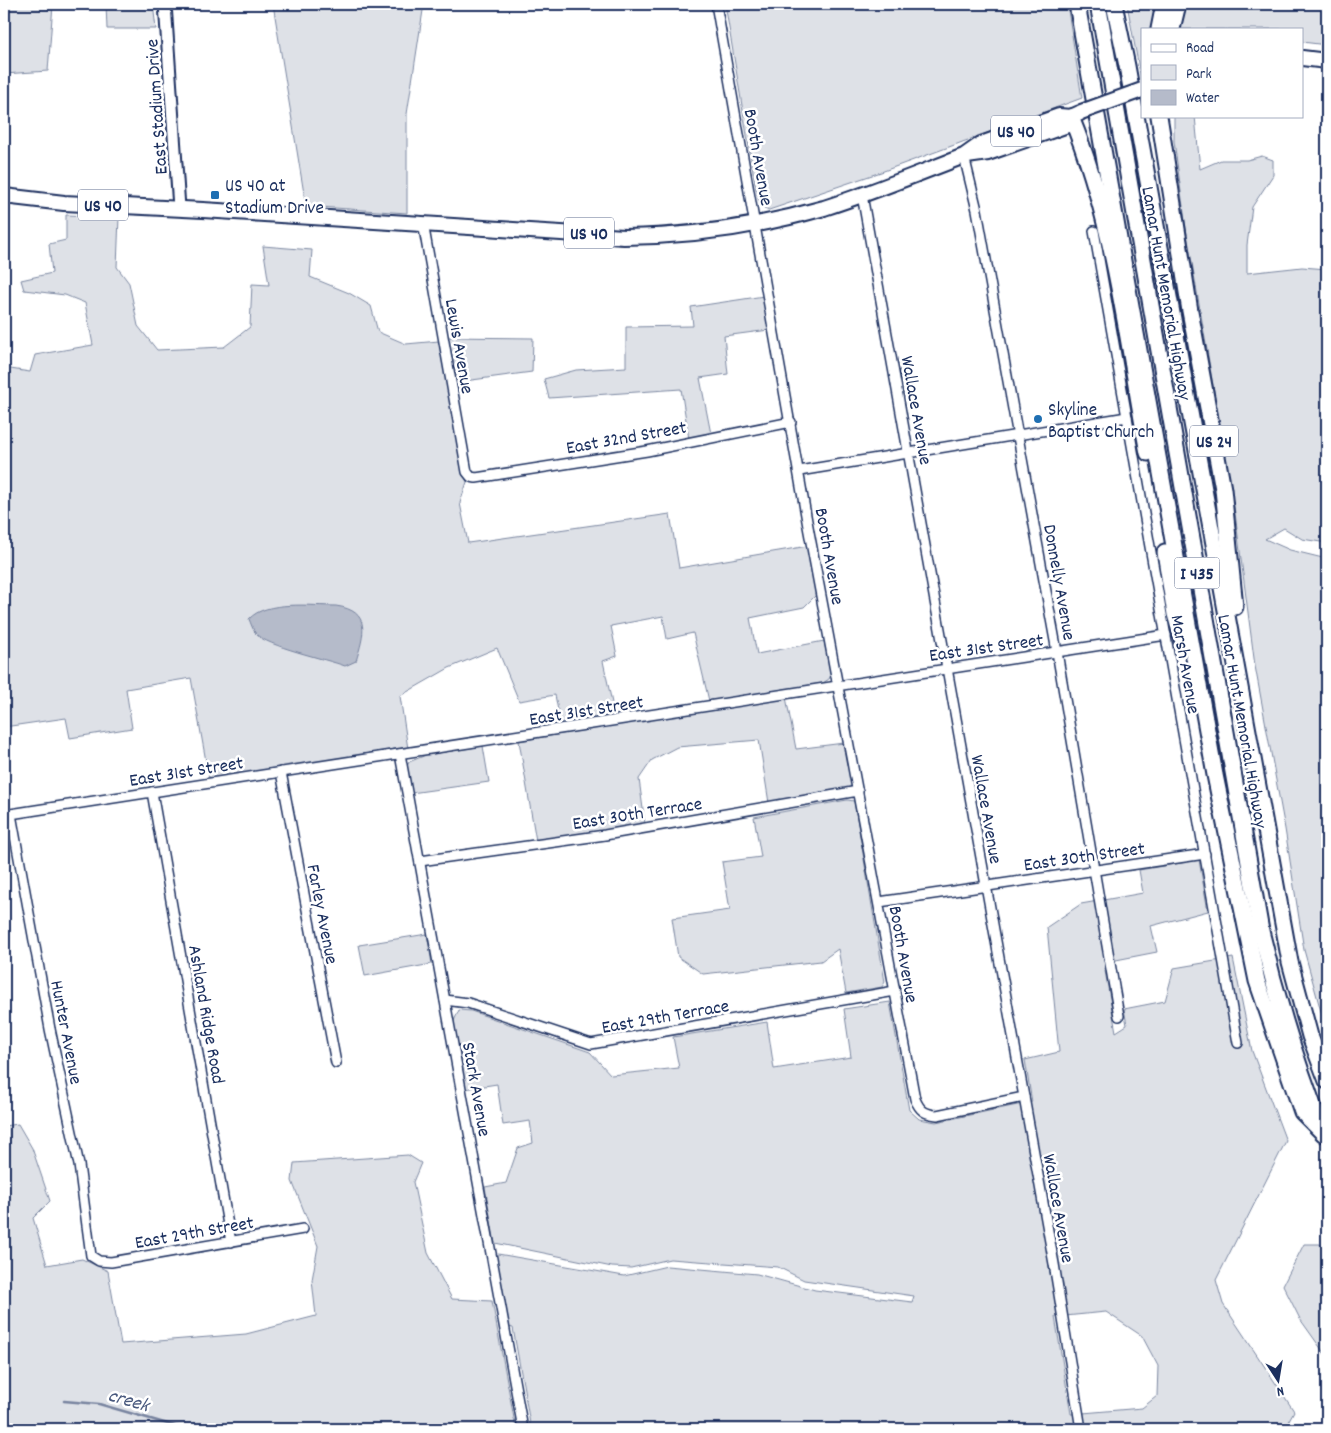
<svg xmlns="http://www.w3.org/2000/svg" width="1331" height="1433" font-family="Dekko,sans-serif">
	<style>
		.green { fill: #dee1e7; stroke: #7c88a2; fill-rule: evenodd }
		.water { fill: #b5bbca; stroke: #77839f }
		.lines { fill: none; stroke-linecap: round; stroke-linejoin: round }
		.stream { stroke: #77839f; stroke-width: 2.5 }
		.street-casing { stroke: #1b2f5e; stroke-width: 12 }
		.secondary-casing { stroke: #1b2f5e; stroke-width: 15 }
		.primary-casing { stroke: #1b2f5e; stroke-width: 18 }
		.highway-casing { stroke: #1b2f5e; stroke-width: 19 }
		.street { stroke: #fff; stroke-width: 9 }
		.secondary { stroke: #fff; stroke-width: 11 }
		.primary { stroke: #fff; stroke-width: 14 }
		.highway { stroke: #fff; stroke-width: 15 }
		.primary-bridge-casing { stroke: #1b2f5e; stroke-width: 18; stroke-linecap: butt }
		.primary-bridge { stroke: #fff; stroke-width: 14 }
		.poi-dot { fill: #1f6fb2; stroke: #fff; stroke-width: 2 }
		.labels { text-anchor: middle; stroke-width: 5; stroke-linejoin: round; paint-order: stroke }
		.shield { fill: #fff; stroke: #5f6d8e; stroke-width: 1 }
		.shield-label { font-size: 18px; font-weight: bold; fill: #1b2f5e }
		.street-label { font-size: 19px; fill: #1b2f5e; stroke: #fff }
		.poi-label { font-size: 19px; fill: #1b2f5e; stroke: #fff; text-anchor: start }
		.water-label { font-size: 20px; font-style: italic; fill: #49597e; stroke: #fff }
	</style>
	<rect width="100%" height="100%" fill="#fff"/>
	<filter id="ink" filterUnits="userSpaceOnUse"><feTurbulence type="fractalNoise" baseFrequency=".02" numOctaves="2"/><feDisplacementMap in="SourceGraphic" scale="10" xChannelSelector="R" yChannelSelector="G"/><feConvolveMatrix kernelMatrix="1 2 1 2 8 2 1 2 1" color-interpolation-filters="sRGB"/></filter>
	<g filter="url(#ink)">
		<g class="green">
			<path d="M4,4H53L48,71L4,74Z"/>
			<path d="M106,4H153L156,29H107Z"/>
			<path d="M273,4H424L407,114V213L306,206Z"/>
			<path d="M725,4H1067L1082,98L881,172L769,210L760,206L756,189Z"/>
			<path d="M1127,4H1156L1152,29H1142L1141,79Z"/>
			<path d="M1187,4H1327V45L1302,42V29H1180Z"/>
			<path d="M1174,116H1195L1200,169L1221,160H1247L1262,156L1273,160V175L1252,207L1247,245V273L1302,267L1327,269V543L1302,539L1284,528L1265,539L1290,550L1327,559V1033L1304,950L1285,829L1255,666L1235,513L1186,228L1174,141Z"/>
			<path d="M66,215L119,217L117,267L129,283L138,326L157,350L224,347L250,327L252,284L269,285L263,246L312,250L310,277L349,293L371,306L378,332L406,344L439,341L463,472L467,482L460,503L468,543L670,514L679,568L808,546L817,594L804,607L750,618L757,654L824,641L831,675L829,679L823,683L709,701L693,633L667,639L663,616L611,626L617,656L603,661L615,717L561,726L555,695L519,701L497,648L449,668L400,696L408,749L209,778L191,678L126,689L132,728L70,738L66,718L4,727V368L30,372L35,355L93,345L85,303L65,295L24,290L21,280L52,273L49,244L66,240Z"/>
			<path d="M764,296L769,330L724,336L728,374L700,378L711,434L689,439L681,389L549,398L544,379L576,370L626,367V327L693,326L691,307Z"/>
			<path d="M448,337L533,338L532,372L457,382Z"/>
			<path d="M786,697L796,749L844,743L852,786L848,790L769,803L759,740L677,747L652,760L639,779L645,824L536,841L519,741Z"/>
			<path d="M483,746L489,782L411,793L407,766L409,762L426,755Z"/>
			<path d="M847,800L854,801L885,982L882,987L846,993L838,949L821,961L703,974L678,957L672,918L730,910L722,862L761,857L754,817Z"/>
			<path d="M1199,860L1208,911L1151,926L1157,952L1116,960L1105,971L1116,1032L1127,1025L1124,1009L1165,1001L1174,968L1233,958L1252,1051L1286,1141L1216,1280L1223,1304L1294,1411L1284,1429H531L513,1328L508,1327L495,1256L498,1254L624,1276L667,1266L757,1274L815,1290L912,1302L914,1296L804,1280L778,1267L670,1259L631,1268L612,1267L495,1243L485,1187L506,1183L518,1148L533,1143L530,1121L503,1125L497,1084L465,1089L453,1023L459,1010L471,1011L590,1052L611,1075L679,1068L673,1037L767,1022L774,1069L851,1057L844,1009L890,1002L909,1110L919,1119L936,1122L1032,1102L1025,1060L1059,1052L1047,927L1081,904L1143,893L1139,870ZM1106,1312L1142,1336L1158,1366L1157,1396L1142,1408L1071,1414L1055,1317Z"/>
			<path d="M427,934L432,964L365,976L359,945Z"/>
			<path d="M18,1124L32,1148L50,1201L33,1218L47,1265L82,1259L108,1271L121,1344L246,1334L316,1316L312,1280L318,1246L292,1181L294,1163L408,1155L421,1163L413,1182L428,1253L452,1299L492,1301L516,1429H4V1126Z"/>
			<path d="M1304,1244H1320L1327,1253V1357L1300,1319L1283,1285Z"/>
		</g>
		<path class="water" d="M336,606C372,611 364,635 356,661L345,666C326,659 266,646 256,634C253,630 251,624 249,619C266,600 311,606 336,606Z"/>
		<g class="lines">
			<path class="stream" d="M64,1401L99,1404L185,1429"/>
			<defs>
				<g id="street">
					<path d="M716,4L807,521L915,1099C920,1111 925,1114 937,1115L1024,1097"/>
					<path d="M964,156L977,210L1057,652L1119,1016"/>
					<path d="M862,195L1054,1264L1081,1429"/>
					<path d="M423,223L467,472L471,477L476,478L647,451L791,422"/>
					<path d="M1094,231L1238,1043"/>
					<path d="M799,471L1127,417"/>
					<path d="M400,754L523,1429"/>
					<path d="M281,772L336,1063"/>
					<path d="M152,792L231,1242"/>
					<path d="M11,814L50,1029L79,1165L91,1256L99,1261L111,1262L303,1229"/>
					<path d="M4,815L1166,635"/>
					<path d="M420,861L605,835L858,791"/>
					<path d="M879,902L1205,854"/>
					<path d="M445,1000L468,1003L591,1044L895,991"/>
				</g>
				<path id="secondary" d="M165,4L179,208"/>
				<g id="primary">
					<path d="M1302,58L1327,61"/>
					<path d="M967,156L988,153L1065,126L1071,117"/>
					<path d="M4,196L64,203L203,210L624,237C692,236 758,227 824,208C871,193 917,174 964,156L981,144L1059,116L1071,117L1080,113"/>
				</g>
				<g id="highway">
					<path d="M1077,4L1215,775L1257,981L1302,1112L1324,1134"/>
					<path d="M1098,4L1261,931C1277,1000 1296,1062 1322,1129"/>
					<path d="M1114,4L1127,66L1290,962L1310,1036L1327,1081"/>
					<path d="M1159,29L1164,4"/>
					<path d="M1172,29L1178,4"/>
					<path d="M1159,116L1190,311L1223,489L1235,607"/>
					<path d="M1071,117C1115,224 1127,340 1148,453"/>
					<path d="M1165,552L1175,614L1183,642"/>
				</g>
			</defs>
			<use href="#street" class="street-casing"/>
			<use href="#secondary" class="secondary-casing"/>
			<use href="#primary" class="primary-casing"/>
			<use href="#highway" class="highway-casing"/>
			<use href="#street" class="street"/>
			<use href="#secondary" class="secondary"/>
			<use href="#primary" class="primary"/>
			<use href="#highway" class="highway"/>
			<defs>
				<path id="primary-bridge" d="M1081,112L1142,90"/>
			</defs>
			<use href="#primary-bridge" class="primary-bridge-casing"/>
			<use href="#primary-bridge" class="primary-bridge"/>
		</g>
	</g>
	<g class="poi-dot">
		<rect x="210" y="190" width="10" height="10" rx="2.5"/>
		<circle cx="1038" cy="419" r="5"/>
	</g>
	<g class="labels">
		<g class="shield">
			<rect x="991" y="115.5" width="50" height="31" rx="4"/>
			<rect x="78" y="189.5" width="50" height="31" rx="4"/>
			<rect x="564" y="217.5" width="50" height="31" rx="4"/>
			<rect x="1190" y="425.5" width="48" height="31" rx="4"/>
			<rect x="1174.5" y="557.5" width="45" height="31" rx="4"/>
		</g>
		<g class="shield-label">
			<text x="1016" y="137">US 40</text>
			<text x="103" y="211">US 40</text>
			<text x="589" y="239">US 40</text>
			<text x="1214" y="447">US 24</text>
			<text x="1197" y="579">I 435</text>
		</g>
		<g class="street-label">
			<text transform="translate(155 107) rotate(-94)" y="7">East Stadium Drive</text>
			<text transform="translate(760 157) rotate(80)" y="7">Booth Avenue</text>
			<text transform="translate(1168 293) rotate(80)" y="7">Lamar Hunt Memorial Highway</text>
			<text transform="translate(461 346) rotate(80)" y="7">Lewis Avenue</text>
			<text transform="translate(918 410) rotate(80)" y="7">Wallace Avenue</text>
			<text transform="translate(626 436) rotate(-10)" y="7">East 32nd Street</text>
			<text transform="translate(831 556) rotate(80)" y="7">Booth Avenue</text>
			<text transform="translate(1061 582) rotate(80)" y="7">Donnelly Avenue</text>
			<text transform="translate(986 646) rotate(-8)" y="7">East 31st Street</text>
			<text transform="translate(1187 664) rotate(80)" y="7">Marsh Avenue</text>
			<text transform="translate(586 709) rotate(-9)" y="7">East 31st Street</text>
			<text transform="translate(1244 721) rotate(80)" y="7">Lamar Hunt Memorial Highway</text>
			<text transform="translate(186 770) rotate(-9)" y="7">East 31st Street</text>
			<text transform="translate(988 809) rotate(80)" y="7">Wallace Avenue</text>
			<text transform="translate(637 812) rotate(-9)" y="7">East 30th Terrace</text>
			<text transform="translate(1084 855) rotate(-8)" y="7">East 30th Street</text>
			<text transform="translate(324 914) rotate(79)" y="7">Farley Avenue</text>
			<text transform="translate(905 954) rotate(80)" y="7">Booth Avenue</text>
			<text transform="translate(208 1014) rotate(80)" y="7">Ashland Ridge Road</text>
			<text transform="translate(665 1015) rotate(-10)" y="7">East 29th Terrace</text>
			<text transform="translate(68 1032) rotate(79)" y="7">Hunter Avenue</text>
			<text transform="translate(478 1089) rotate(80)" y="7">Stark Avenue</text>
			<text transform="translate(1060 1208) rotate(80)" y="7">Wallace Avenue</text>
			<text transform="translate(194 1231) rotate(-10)" y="7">East 29th Street</text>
		</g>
		<g class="poi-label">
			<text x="225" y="191">US 40 at<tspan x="225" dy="22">Stadium Drive</tspan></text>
			<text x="1048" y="415">Skyline<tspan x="1048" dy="22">Baptist Church</tspan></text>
		</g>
		<g class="water-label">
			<text transform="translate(129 1399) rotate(16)" y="7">creek</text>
		</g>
	</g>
	<rect width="1331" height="1433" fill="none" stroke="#fff" stroke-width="20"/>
	<rect x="10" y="10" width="1311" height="1413" fill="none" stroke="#1b2f5e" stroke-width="2" filter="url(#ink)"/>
	<rect x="1141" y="28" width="162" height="90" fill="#ffffff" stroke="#a4acbf"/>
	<rect x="1151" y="44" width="25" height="8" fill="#ffffff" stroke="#a4acbf"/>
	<text x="1186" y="52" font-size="15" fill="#1b2f5e">Road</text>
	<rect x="1151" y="65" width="25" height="15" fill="#dee1e7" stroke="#a4acbf"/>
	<text x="1186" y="78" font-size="15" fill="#1b2f5e">Park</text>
	<rect x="1151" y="90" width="25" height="15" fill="#b5bbca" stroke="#a4acbf"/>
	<text x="1186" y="102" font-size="15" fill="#1b2f5e">Water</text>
	<g transform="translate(1278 1380) rotate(168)" stroke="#ffffff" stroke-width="4" paint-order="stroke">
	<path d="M0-4L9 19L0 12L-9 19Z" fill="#1b2f5e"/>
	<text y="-8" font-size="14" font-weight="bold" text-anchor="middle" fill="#1b2f5e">N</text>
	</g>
</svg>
